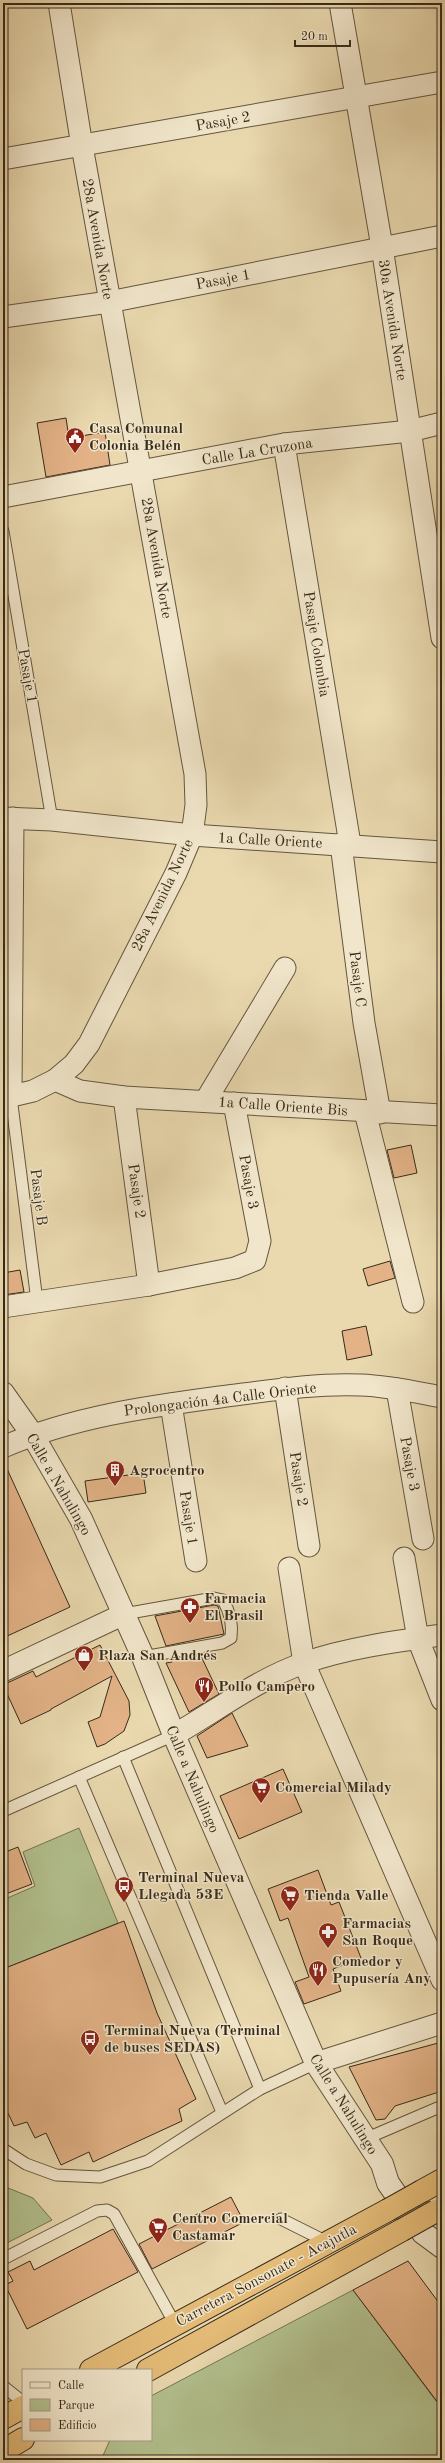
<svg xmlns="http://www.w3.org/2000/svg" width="445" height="2463" font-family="'Old Standard TT',serif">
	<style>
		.green { fill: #b2c08e; stroke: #747554 }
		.building { fill: #e3b387; stroke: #372a1a }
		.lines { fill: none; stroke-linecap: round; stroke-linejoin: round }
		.service-casing { stroke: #64563f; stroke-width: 13 }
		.minor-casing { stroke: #64563f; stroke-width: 23 }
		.tertiary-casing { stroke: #64563f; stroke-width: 24 }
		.trunk-casing { stroke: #372a1a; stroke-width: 24 }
		.service { stroke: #f1e6cb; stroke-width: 11 }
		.minor { stroke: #f1e6cb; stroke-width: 21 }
		.tertiary { stroke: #f1e6cb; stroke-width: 22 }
		.trunk { stroke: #e5bc78; stroke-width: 22 }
		.trunk-bridge-casing { stroke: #372a1a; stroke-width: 24; stroke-linecap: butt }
		.trunk-bridge { stroke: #e5bc78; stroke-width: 22 }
		.labels { text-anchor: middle; stroke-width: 3; stroke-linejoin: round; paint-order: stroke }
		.street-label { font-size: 15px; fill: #372a1a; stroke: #f1e6cb }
		.poi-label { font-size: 15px; font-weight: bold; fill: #372a1a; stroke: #f1e6cb; text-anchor: start }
	</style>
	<rect width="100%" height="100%" fill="#ead9af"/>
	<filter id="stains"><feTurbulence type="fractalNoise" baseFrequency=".005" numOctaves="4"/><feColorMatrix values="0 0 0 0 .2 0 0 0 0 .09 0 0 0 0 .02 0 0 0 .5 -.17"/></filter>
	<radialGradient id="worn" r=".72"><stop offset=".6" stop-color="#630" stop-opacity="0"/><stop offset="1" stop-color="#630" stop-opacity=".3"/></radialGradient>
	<g class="green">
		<path d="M79,1828L118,1923L3,1969V1900L35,1886L23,1852Z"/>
		<path d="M3,2186L33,2198L52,2220L3,2245Z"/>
		<path d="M353,2290L436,2401L442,2398V2460H101L110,2440H151V2396Z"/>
	</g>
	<g class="building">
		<path d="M66,418L69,438L105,432L110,465L46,477L37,423Z"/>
		<path d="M411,1145L417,1173L394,1178L387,1150Z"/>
		<path d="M390,1261L395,1278L368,1286L363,1269Z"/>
		<path d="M20,1270L24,1292L3,1295V1273Z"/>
		<path d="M366,1326L372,1355L347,1360L342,1331Z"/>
		<path d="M3,1460L70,1607L3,1638Z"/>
		<path d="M143,1473L146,1493L88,1502L85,1481Z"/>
		<path d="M214,1605L218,1606L224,1634L166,1646L155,1616Z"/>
		<path d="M100,1645L129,1701L130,1715L124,1731L105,1744L97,1747L88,1722L100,1717L112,1676L51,1709V1710L21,1724L3,1685L33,1671L36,1677Z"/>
		<path d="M200,1654L219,1694L189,1712L166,1663L172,1662L171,1659Z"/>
		<path d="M232,1713L248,1746L207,1758L197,1736Z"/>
		<path d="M283,1769L302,1812L239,1839L220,1796Z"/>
		<path d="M18,1847L32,1884L3,1895V1853Z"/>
		<path d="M318,1870L331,1905L339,1902L361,1958L333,1969L341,1991L304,2004L295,1982L309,1977L288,1918L280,1921L268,1889Z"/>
		<path d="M124,1921L157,2013L196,2099L179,2109L182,2121L93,2162L89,2152L61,2165L46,2133L35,2138L27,2122L14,2126L8,2113L3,2114V1969Z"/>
		<path d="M442,2042V2091L395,2106L385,2119L376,2120L349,2067Z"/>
		<path d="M231,2197L244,2222L152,2269L139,2244Z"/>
		<path d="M113,2229L138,2272L27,2329L5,2285L13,2281L8,2272L30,2261L34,2270Z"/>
		<path d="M408,2261L442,2307V2408L353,2290Z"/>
	</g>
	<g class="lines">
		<defs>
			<g id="service">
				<path d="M3,531L52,820"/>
				<path d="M11,1097L37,1301"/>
				<path d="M124,1614L214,1598L223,1600C230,1612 233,1624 231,1638L222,1643L143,1657"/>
				<path d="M123,1757L260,2089"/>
				<path d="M79,1777L222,2112"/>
				<path d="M3,1811L174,1735"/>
				<path d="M365,2139L442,2106"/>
				<path d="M3,2149L26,2164L56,2175L100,2177L148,2161L260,2089L316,2063"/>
				<path d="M281,2219L327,2242"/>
				<path d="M3,2259L97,2211L107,2210L114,2214L175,2324"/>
				<path d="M3,2386L23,2402"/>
			</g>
			<g id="minor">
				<path d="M340,3L382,247L442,638"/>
				<path d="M3,159L442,82"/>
				<path d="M3,317L109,302L442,236"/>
				<path d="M284,444L350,844"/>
				<path d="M3,497L284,444L410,431L442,423"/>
				<path d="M3,818L52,820L192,835L442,852"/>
				<path d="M341,844L364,1023L380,1113"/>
				<path d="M55,1080L74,1064L89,1044L176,873L192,835L196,805L195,774L82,146L59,3"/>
				<path d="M11,1097L13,818"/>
				<path d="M124,1097L149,1285"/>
				<path d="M3,1098L33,1091L55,1080L80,1091L124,1097L442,1115"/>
				<path d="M206,1100L285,968"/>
				<path d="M365,1112L413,1302"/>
				<path d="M3,1307L149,1285L235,1268L255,1260L260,1241L234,1103"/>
				<path d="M285,1388L309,1546"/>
				<path d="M397,1389L423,1539"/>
				<path d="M171,1404L196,1561"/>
				<path d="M3,1447C73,1417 145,1407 220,1397C267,1391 314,1383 361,1385C389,1386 415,1392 442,1397"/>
				<path d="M404,1558L418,1639L442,1700"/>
				<path d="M289,1568L304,1663L442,1980"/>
				<path d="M3,1671L124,1614"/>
				<path d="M174,1735C216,1711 258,1679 304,1663C346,1648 398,1641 442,1635"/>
				<path d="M316,2063L442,2023"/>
			</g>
			<path id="tertiary" d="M3,1393L32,1434L81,1519L143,1657L174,1735L316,2063L382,2164L388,2183L423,2233L442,2247"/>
			<g id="trunk">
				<path d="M422,2191L442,2180"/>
				<path d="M91,2370L388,2210"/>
				<path d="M148,2370L402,2230"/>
				<path d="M3,2418L23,2407"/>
				<path d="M3,2451L23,2439"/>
			</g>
		</defs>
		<use href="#service" class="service-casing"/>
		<use href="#minor" class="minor-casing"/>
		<use href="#tertiary" class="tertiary-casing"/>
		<use href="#trunk" class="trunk-casing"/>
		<use href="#service" class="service"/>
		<use href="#minor" class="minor"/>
		<use href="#tertiary" class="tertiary"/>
		<use href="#trunk" class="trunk"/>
		<defs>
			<g id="trunk-bridge">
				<path d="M388,2210L422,2191"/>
				<path d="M402,2230L436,2211"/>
			</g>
		</defs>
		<use href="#trunk-bridge" class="trunk-bridge-casing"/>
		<use href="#trunk-bridge" class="trunk-bridge"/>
	</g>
	<defs>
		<symbol id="civic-pin" viewBox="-11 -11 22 30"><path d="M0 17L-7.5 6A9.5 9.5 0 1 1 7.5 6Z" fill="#8f2418" stroke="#f1e6cb"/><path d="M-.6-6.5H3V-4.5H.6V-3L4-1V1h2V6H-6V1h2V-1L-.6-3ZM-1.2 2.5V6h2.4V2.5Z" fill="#fff"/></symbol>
		<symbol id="building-pin" viewBox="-11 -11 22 30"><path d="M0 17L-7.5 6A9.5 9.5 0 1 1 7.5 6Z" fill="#8f2418" stroke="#f1e6cb"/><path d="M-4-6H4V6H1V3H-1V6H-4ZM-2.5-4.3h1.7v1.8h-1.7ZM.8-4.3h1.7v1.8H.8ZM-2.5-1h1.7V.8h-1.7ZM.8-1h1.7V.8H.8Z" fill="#fff"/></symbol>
		<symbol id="pharmacy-pin" viewBox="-11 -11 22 30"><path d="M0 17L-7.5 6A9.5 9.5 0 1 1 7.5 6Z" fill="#8f2418" stroke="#f1e6cb"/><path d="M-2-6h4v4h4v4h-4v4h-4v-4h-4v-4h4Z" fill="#fff"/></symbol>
		<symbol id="shop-pin" viewBox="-11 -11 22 30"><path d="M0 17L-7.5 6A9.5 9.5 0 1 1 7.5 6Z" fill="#8f2418" stroke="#f1e6cb"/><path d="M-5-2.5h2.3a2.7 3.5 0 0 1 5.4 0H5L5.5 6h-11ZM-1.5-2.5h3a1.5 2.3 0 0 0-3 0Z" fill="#fff"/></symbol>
		<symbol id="restaurant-pin" viewBox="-11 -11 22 30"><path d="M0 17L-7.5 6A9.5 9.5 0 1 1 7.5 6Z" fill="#8f2418" stroke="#f1e6cb"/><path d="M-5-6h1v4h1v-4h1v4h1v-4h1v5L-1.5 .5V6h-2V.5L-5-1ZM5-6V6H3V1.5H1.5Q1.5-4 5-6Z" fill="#fff"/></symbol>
		<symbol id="supermarket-pin" viewBox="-11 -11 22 30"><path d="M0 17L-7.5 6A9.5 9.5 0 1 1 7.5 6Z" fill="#8f2418" stroke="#f1e6cb"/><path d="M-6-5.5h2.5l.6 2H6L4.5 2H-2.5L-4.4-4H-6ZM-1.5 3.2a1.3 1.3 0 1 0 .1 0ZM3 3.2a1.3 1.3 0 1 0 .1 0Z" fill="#fff"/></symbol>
		<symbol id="bus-pin" viewBox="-11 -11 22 30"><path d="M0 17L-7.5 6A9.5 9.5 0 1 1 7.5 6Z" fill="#8f2418" stroke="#f1e6cb"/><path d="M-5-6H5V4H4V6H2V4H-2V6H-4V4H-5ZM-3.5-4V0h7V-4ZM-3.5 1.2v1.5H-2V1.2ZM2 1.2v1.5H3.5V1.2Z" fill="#fff"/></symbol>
	</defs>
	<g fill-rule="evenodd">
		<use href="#civic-pin" x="64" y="426" width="22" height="30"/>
		<use href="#building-pin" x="104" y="1459" width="22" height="30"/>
		<use href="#pharmacy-pin" x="179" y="1596" width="22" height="30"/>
		<use href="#shop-pin" x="73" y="1644" width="22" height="30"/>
		<use href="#restaurant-pin" x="193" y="1675" width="22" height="30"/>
		<use href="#supermarket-pin" x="250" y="1776" width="22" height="30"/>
		<use href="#bus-pin" x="113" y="1875" width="22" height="30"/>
		<use href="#supermarket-pin" x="279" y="1884" width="22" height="30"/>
		<use href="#pharmacy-pin" x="317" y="1921" width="22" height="30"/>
		<use href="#restaurant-pin" x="307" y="1959" width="22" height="30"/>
		<use href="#bus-pin" x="79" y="2028" width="22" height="30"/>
		<use href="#supermarket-pin" x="147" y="2216" width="22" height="30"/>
	</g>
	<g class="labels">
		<g class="street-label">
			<text transform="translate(223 121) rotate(-10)" y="5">Pasaje 2</text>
			<text transform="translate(98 239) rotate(80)" y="5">28a Avenida Norte</text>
			<text transform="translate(223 279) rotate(-11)" y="5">Pasaje 1</text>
			<text transform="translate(393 320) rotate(81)" y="5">30a Avenida Norte</text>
			<text transform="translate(257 451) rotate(-9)" y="5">Calle La Cruzona</text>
			<text transform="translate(157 558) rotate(80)" y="5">28a Avenida Norte</text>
			<text transform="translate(317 644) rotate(81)" y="5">Pasaje Colombia</text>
			<text transform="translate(28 676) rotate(80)" y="5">Pasaje 1</text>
			<text transform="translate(270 840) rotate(3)" y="5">1a Calle Oriente</text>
			<text transform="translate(162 895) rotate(-64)" y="5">28a Avenida Norte</text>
			<text transform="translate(358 979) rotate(83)" y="5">Pasaje C</text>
			<text transform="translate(283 1106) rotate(4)" y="5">1a Calle Oriente Bis</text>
			<text transform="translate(249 1182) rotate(80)" y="5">Pasaje 3</text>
			<text transform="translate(137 1191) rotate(82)" y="5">Pasaje 2</text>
			<text transform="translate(39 1197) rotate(83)" y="5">Pasaje B</text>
			<text transform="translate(220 1399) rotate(-7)" y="5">Prolongación 4a Calle Oriente</text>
			<text transform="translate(410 1464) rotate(80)" y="5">Pasaje 3</text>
			<text transform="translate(299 1479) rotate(81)" y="5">Pasaje 2</text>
			<text transform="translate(59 1484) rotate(60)" y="5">Calle a Nahulingo</text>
			<text transform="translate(189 1518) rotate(81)" y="5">Pasaje 1</text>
			<text transform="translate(193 1779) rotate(67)" y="5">Calle a Nahulingo</text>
			<text transform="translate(344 2104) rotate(58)" y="5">Calle a Nahulingo</text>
			<text transform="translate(266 2275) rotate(-28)" y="5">Carretera Sonsonate - Acajutla</text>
		</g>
		<g class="poi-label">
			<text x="89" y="433">Casa Comunal<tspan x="89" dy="17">Colonia Belén</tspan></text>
			<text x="129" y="1475">Agrocentro</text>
			<text x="204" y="1603">Farmacia<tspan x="204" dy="17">El Brasil</tspan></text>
			<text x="98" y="1660">Plaza San Andrés</text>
			<text x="218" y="1691">Pollo Campero</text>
			<text x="275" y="1792">Comercial Milady</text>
			<text x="138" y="1882">Terminal Nueva<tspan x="138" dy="17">Llegada 53E</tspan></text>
			<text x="304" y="1900">Tienda Valle</text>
			<text x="342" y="1928">Farmacias<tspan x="342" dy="17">San Roque</tspan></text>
			<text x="332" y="1966">Comedor y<tspan x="332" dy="17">Pupusería Any</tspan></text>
			<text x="104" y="2035">Terminal Nueva (Terminal<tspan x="104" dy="17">de buses SEDAS)</tspan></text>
			<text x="172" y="2223">Centro Comercial<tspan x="172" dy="17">Castamar</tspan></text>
		</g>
	</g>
	<rect width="445" height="2463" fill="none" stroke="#ead9af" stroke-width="16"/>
	<rect x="4" y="4" width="437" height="2455" fill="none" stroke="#372a1a" stroke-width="2"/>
	<rect x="8" y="8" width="429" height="2447" fill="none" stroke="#372a1a"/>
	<rect x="22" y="2369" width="130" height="72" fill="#f1e6cb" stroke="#a79b84"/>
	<rect x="30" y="2382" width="20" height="6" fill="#f1e6cb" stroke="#a79b84"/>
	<text x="58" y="2389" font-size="12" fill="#372a1a">Calle</text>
	<rect x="30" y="2399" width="20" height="12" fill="#b2c08e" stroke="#a79b84"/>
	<text x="58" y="2409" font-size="12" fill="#372a1a">Parque</text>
	<rect x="30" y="2419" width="20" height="12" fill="#e3b387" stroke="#a79b84"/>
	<text x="58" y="2429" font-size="12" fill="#372a1a">Edificio</text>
	<path d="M295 40v6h55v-6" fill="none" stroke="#372a1a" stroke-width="2"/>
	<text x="301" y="40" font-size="12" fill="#372a1a" stroke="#f1e6cb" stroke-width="3" paint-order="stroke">20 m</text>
	<rect width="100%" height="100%" filter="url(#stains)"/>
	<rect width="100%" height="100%" fill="url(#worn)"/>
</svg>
